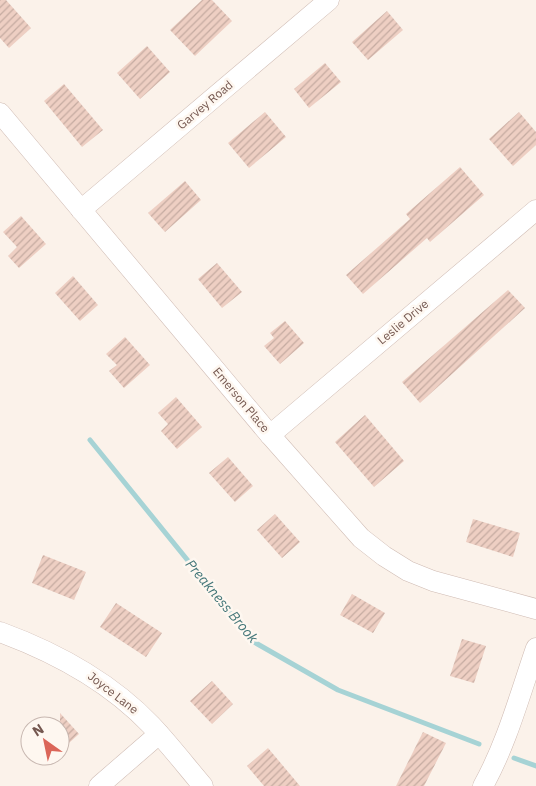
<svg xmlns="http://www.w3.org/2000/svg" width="536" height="786" font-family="'IBM Plex Sans',sans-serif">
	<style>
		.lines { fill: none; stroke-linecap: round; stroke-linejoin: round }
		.stream { stroke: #a6d3d5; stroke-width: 5 }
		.building { fill: url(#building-hatch) }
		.minor-casing { stroke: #cfbbb3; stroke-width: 21 }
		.minor { stroke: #fff; stroke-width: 20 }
		.labels { text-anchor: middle; stroke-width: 5; stroke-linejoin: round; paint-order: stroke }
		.street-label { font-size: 12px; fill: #74574f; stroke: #fef7f0 }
		.water-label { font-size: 14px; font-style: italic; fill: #437678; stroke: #fef7f0 }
	</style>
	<defs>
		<pattern id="building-hatch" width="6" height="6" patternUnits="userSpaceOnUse" patternTransform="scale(1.25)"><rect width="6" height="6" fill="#eecfc3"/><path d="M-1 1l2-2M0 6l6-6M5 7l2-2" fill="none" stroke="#c5aba1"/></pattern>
	</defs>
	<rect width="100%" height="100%" fill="#fbf2ea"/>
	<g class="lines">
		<g class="stream">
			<path d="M90,440L254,642L338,690L479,744"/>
			<path d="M514,758L536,766"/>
		</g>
	</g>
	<g class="building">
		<path d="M0,0H6L31,28L9,48L0,38Z"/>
		<path d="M202,0H212L232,21L195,56L170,30Z"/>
		<path d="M387,11L403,30L368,60L352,42Z"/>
		<path d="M147,46L170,72L140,99L117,73Z"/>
		<path d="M325,63L341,82L309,108L294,89Z"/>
		<path d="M64,84L103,130L82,147L44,101Z"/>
		<path d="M265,112L286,137L249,168L228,143Z"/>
		<path d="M519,112L536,132V145L513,166L489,139Z"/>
		<path d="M460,167L484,195L430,242L427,238L363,294L346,275L410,219L406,214Z"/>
		<path d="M185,181L201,200L165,232L148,213Z"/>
		<path d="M21,216L46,244L19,268L8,256L17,247L3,232Z"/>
		<path d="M217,263L242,292L222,308L198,279Z"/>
		<path d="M73,276L98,305L80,321L55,293Z"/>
		<path d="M508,290L525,308L420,403L402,382Z"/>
		<path d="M285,321L304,343L280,364L264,346L274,338L270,333Z"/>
		<path d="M125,337L150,365L124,388L109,371L117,365L106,354Z"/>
		<path d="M176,397L202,427L177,449L161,431L168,424L158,413Z"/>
		<path d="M365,415L404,461L374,487L335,442Z"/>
		<path d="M228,457L253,486L235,502L209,473Z"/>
		<path d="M275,514L300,542L282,558L257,530Z"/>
		<path d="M473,519L520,533L513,557L466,542Z"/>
		<path d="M43,555L86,572L74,600L32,583Z"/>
		<path d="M352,594L385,613L373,633L340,615Z"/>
		<path d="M116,603L162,633L146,657L100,627Z"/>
		<path d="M462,639L486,646L474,683L450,676Z"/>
		<path d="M212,681L233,704L212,724L190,701Z"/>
		<path d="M60,713L79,734L60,751Z"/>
		<path d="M423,732L446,743L424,786H396Z"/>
		<path d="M268,748L300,786H264L247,766Z"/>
	</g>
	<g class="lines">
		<defs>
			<g id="minor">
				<path d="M0,113L270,435L361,538L384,556L408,571L433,581L536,609"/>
				<path d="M81,210L329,0"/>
				<path d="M270,435L536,210"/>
				<path d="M0,632C57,653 109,681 151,725C169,744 186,766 203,786"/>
				<path d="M99,786L159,734"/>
				<path d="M483,786C507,743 520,694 536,648"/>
			</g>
		</defs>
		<use href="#minor" class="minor-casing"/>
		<use href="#minor" class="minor"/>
	</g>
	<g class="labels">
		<g class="street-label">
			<text transform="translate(205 105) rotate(-40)" y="4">Garvey Road</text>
			<text transform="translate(403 322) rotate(-40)" y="4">Leslie Drive</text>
			<text transform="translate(241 400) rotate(50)" y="4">Emerson Place</text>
			<text transform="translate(113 693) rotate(38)" y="4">Joyce Lane</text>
		</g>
		<g class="water-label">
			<text transform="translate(222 601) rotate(50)" y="5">Preakness Brook</text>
		</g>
	</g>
	<g transform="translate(45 741) rotate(327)"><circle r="24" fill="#fef7f0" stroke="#c7b7b0"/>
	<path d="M0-4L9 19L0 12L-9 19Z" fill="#db6659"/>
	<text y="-8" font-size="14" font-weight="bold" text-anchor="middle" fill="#74574f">N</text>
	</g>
</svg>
